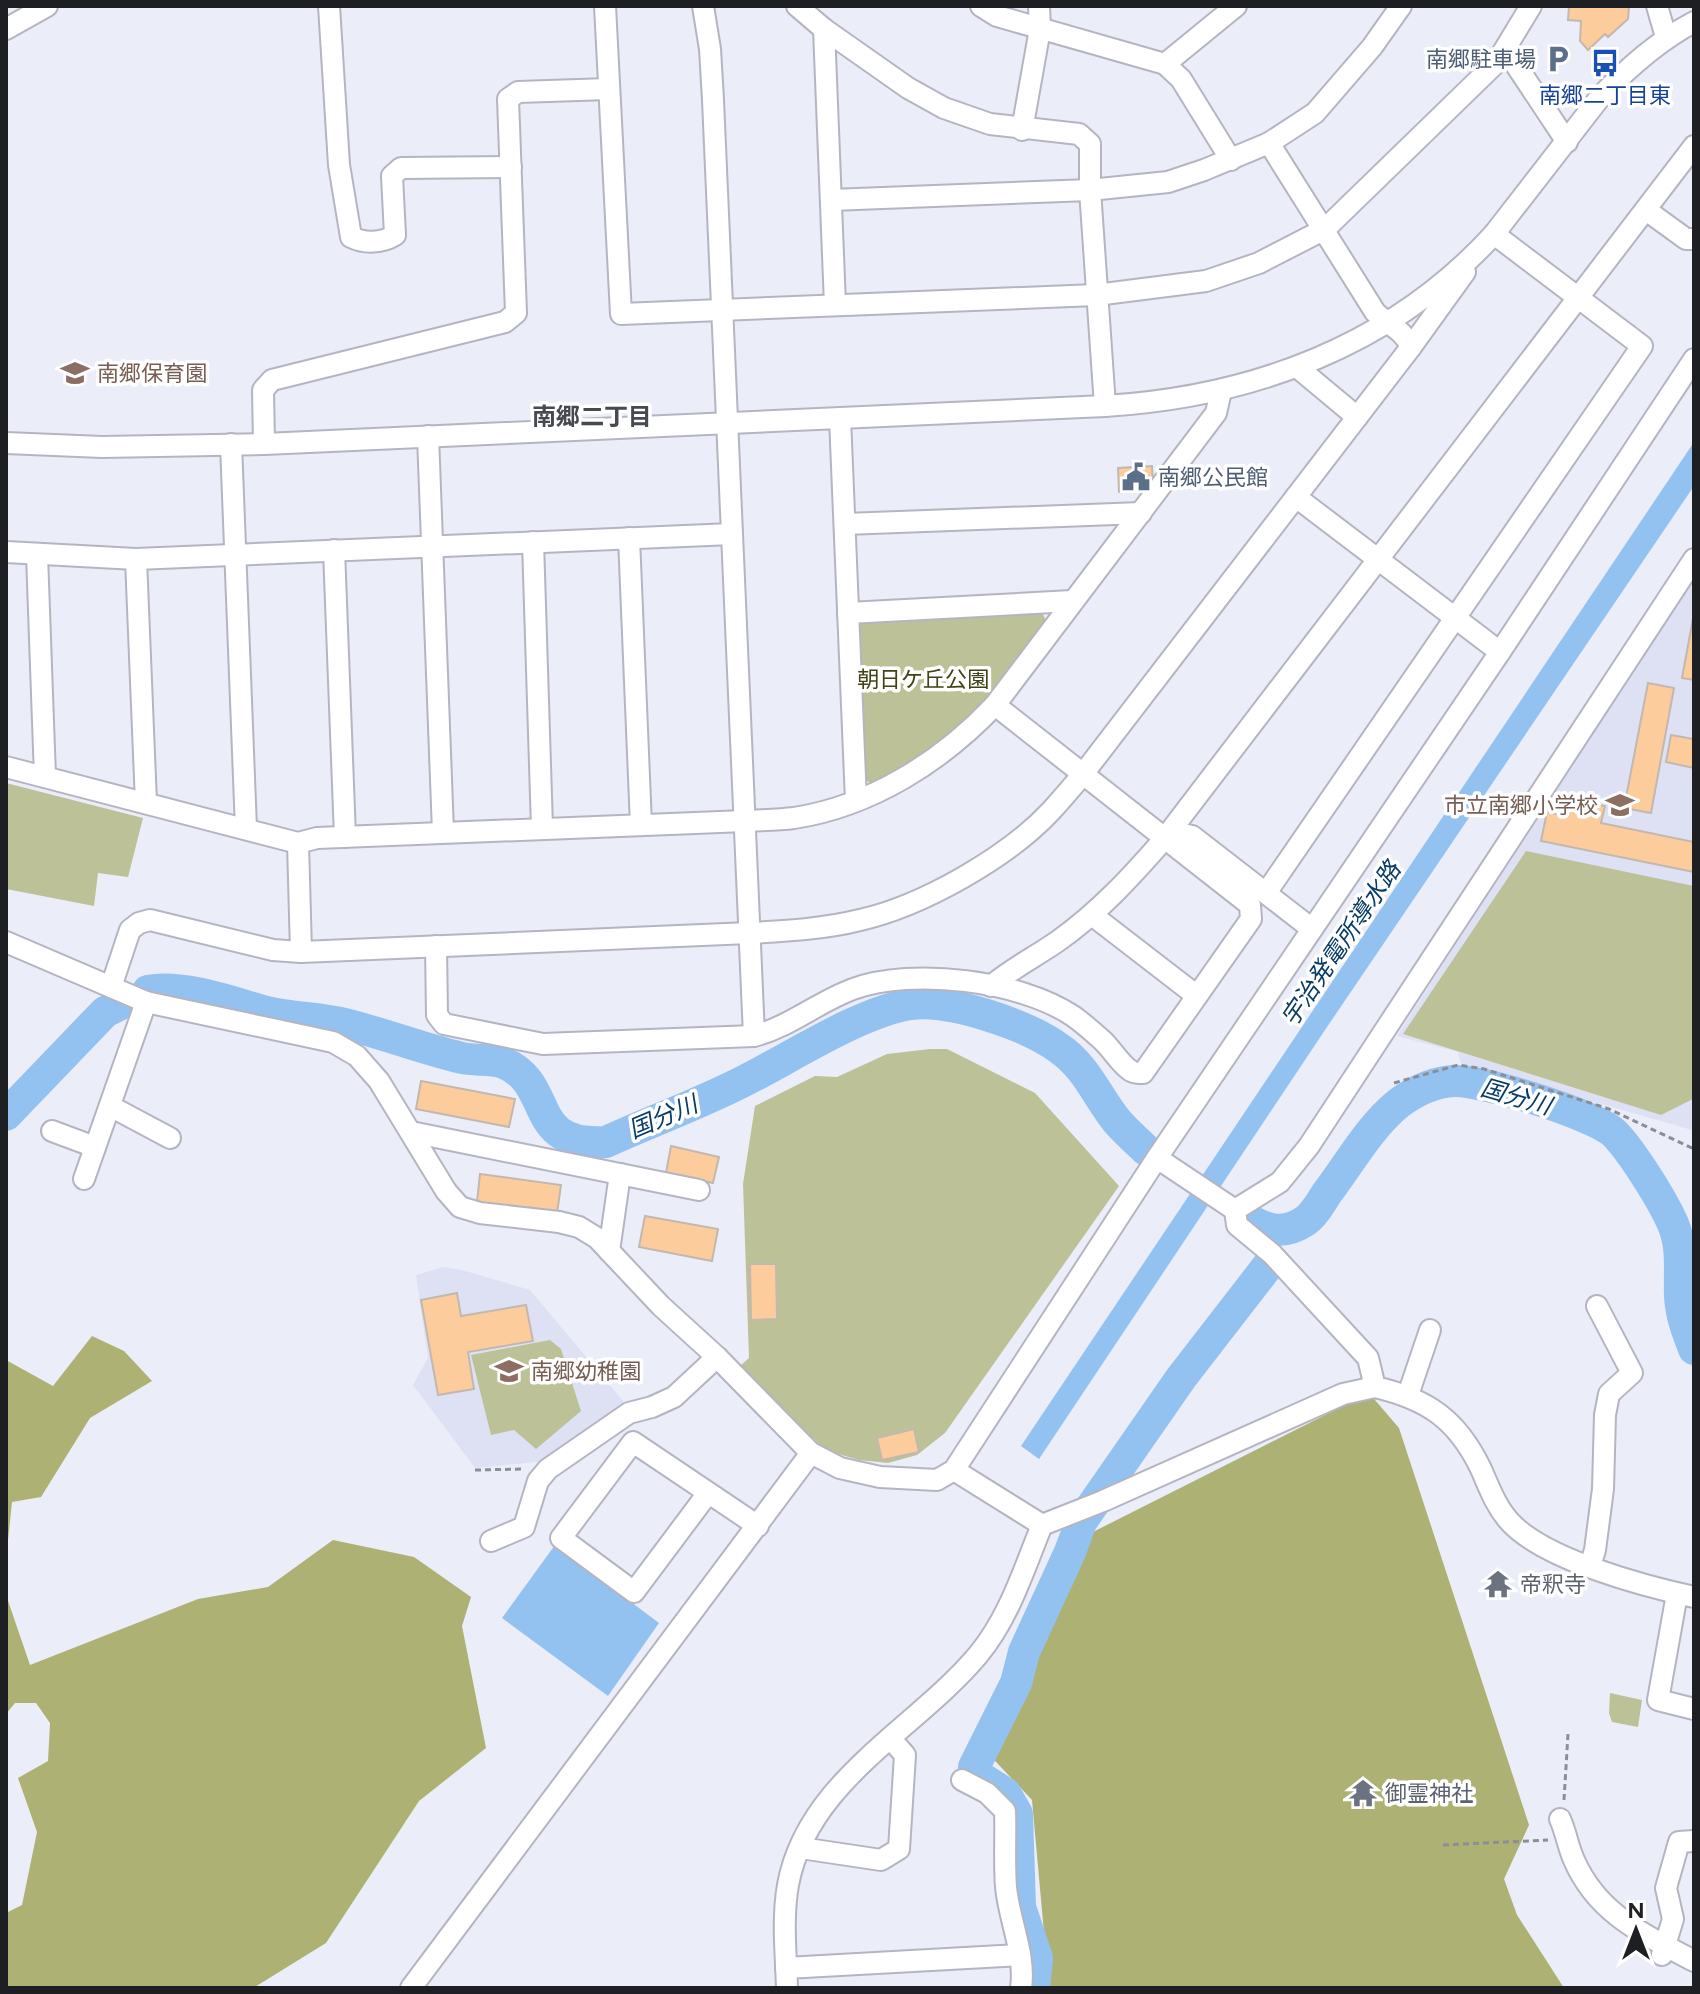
<svg xmlns="http://www.w3.org/2000/svg" width="1700" height="1994" font-family="Figtree,'Noto Sans JP',sans-serif">
	<style>
		.built { fill: #dee1f4 }
		.green { fill: #bdc198 }
		.forest { fill: #adb174 }
		.water { fill: #94c2f0 }
		.lines { fill: none; stroke-linecap: round; stroke-linejoin: round }
		.river { stroke: #94c2f0; stroke-width: 32 }
		.building { fill: #fdcc9d; stroke: #c2b8af; stroke-width: 2 }
		.minor-casing { stroke: #b4b5c1; stroke-width: 24 }
		.path { stroke: #8c8e96; stroke-width: 3; stroke-dasharray: 6 4; stroke-linecap: butt }
		.minor { stroke: #fff; stroke-width: 20 }
		.labels { text-anchor: middle; stroke-width: 7; stroke-linejoin: round; paint-order: stroke }
		.service-label { font-size: 22px; fill: #4e5e75; stroke: #fff; text-anchor: end }
		.transit-label { font-size: 22px; fill: #164399; stroke: #fff }
		.education-label { font-size: 22px; fill: #785e54; stroke: #fff; text-anchor: start }
		.park-label { font-size: 22px; fill: #414314; stroke: #fff }
		.worship-label { font-size: 22px; fill: #5b616d; stroke: #fff; text-anchor: start }
		.neighbourhood-label { font-size: 24px; font-weight: bold; fill: #464852; stroke: #fff }
		.water-label { font-size: 24px; font-style: italic; fill: #073c66; stroke: #fff }
	</style>
	<rect width="100%" height="100%" fill="#ebedf9"/>
	<g class="built">
		<path d="M1694,574V1120L1692,1130L1461,1064L1458,1052L1397,1036Z"/>
		<path d="M443,1267L462,1270L530,1290L629,1408L545,1461L475,1468L413,1385L428,1358L416,1275Z"/>
	</g>
	<g class="green">
		<path d="M1041,610L1047,623L977,711L950,739L876,787L864,779L858,627L867,619Z"/>
		<path d="M6,783L143,818L128,877L98,873L94,906L6,889Z"/>
		<path d="M1526,851L1694,886L1693,1099L1661,1115L1403,1034Z"/>
		<path d="M930,1049H947L1035,1093L1119,1186L945,1433L917,1455L888,1463L859,1460L825,1450L740,1366L749,1358L743,1184L755,1106L815,1076L837,1077L887,1054Z"/>
		<path d="M550,1340L561,1349L581,1411L536,1449L514,1430L491,1435L471,1355Z"/>
		<path d="M1610,1693L1642,1700L1638,1727L1612,1722L1609,1713Z"/>
	</g>
	<g class="forest">
		<path d="M92,1336L124,1351L152,1381L90,1418L41,1497L12,1502L6,1560V1360L53,1386Z"/>
		<path d="M1369,1393L1399,1428L1529,1825L1504,1879L1517,1915L1564,1988H1049L1032,1800L982,1747L1079,1539Z"/>
		<path d="M333,1540L414,1557L471,1597L462,1626L486,1748L419,1801L326,1943L253,1988H6V1913L22,1905L37,1832L18,1778L48,1761L50,1723L36,1703H15L6,1714V1595L30,1665L198,1599L268,1587Z"/>
	</g>
	<g class="water">
		<path d="M1694,442V486L1325,1030L1039,1459L1021,1446Z"/>
		<path d="M555,1545L659,1623L608,1696L502,1618Z"/>
	</g>
	<g class="lines">
		<g class="river">
			<path d="M148,991C183,984 233,1003 267,1012C293,1018 320,1018 345,1024C385,1034 423,1049 462,1058C475,1061 492,1058 504,1063C556,1085 525,1147 606,1142C650,1122 696,1105 740,1083C789,1059 859,1012 911,1004C951,999 1028,1025 1060,1049C1086,1067 1097,1096 1116,1120C1125,1131 1136,1140 1146,1150"/>
			<path d="M6,1115L105,1012L119,1005"/>
			<path d="M1244,1216C1264,1230 1283,1236 1305,1221C1314,1215 1321,1202 1327,1193C1349,1164 1370,1126 1399,1103C1415,1091 1433,1082 1454,1081C1483,1080 1593,1114 1614,1133C1632,1151 1663,1201 1673,1224C1683,1248 1679,1271 1680,1296C1681,1315 1687,1331 1694,1349"/>
			<path d="M1034,1988L1037,1958L1020,1907L1017,1814L1005,1793L975,1774L974,1767L1016,1683L1024,1652L1070,1552L1081,1522L1181,1378L1270,1263"/>
		</g>
	</g>
	<g class="building">
		<path d="M1569,6H1629L1628,19L1608,37L1605,34L1588,50L1580,41L1581,21L1568,20Z"/>
		<path d="M1152,466L1153,482L1135,484V491L1119,492L1118,468Z"/>
		<path d="M1694,613V680L1682,678Z"/>
		<path d="M1648,683L1674,688L1651,813L1624,808Z"/>
		<path d="M1671,735L1694,739V768L1666,762Z"/>
		<path d="M1572,800L1605,806L1601,823L1694,842V872L1541,841L1547,812L1568,816Z"/>
		<path d="M421,1081L515,1099L509,1127L416,1109Z"/>
		<path d="M671,1146L719,1157L713,1183L666,1173Z"/>
		<path d="M480,1174L561,1185L557,1213L477,1202Z"/>
		<path d="M645,1216L718,1229L712,1261L639,1247Z"/>
		<path d="M750,1264H776L777,1319L751,1320Z"/>
		<path d="M457,1293L461,1316L526,1305L533,1341L468,1352L474,1389L438,1395L421,1300Z"/>
		<path d="M914,1429L919,1452L882,1460L877,1438Z"/>
	</g>
	<g class="lines">
		<defs>
			<g id="minor">
				<path d="M329,6L339,165L351,237C365,244 382,243 395,235L392,176L401,168L511,167"/>
				<path d="M605,6L621,314L1096,295L1206,281L1259,263L1325,229L1497,62L1531,6"/>
				<path d="M703,6L710,49L713,100L754,1036"/>
				<path d="M797,6L824,29L908,88L944,108L990,124L1079,134L1090,144V190L1105,406"/>
				<path d="M981,6L997,16L1165,64L1181,79L1231,160"/>
				<path d="M1657,6L1666,37"/>
				<path d="M6,29L47,6"/>
				<path d="M824,29L835,305"/>
				<path d="M1506,50L1567,142"/>
				<path d="M1165,64L1236,6"/>
				<path d="M1022,130L1040,29L1039,6"/>
				<path d="M1269,143L1375,312C1389,326 1403,329 1411,347"/>
				<path d="M831,200L1090,190L1168,182L1204,170L1269,143L1315,113L1372,47L1401,6"/>
				<path d="M1646,210L1686,239H1694"/>
				<path d="M1297,367L1357,417"/>
				<path d="M840,418L856,801"/>
				<path d="M428,436L443,832"/>
				<path d="M6,443L102,447L264,444L1105,406C1252,397 1392,346 1494,234L1601,96C1629,67 1658,41 1694,22"/>
				<path d="M231,444L246,829"/>
				<path d="M264,444L263,390L272,380L505,322L516,313L508,99L518,92L609,89"/>
				<path d="M1296,497L1500,652"/>
				<path d="M845,524L1141,513"/>
				<path d="M629,538L641,825"/>
				<path d="M533,542L542,828"/>
				<path d="M334,550L345,837"/>
				<path d="M6,552L136,559L732,534"/>
				<path d="M37,555L45,777"/>
				<path d="M136,559L146,803"/>
				<path d="M848,613L1072,601"/>
				<path d="M6,767L298,843L317,838L745,821C761,820 778,820 794,818C872,806 942,761 995,705L1216,413L1221,391"/>
				<path d="M1165,838L1178,833L1192,836L1312,929"/>
				<path d="M298,843L301,952"/>
				<path d="M1266,893L1642,346L1494,234"/>
				<path d="M1092,915L1197,996"/>
				<path d="M6,942L146,1002L333,1042L357,1056L379,1081L446,1191L460,1207L480,1213L559,1222L579,1227L597,1238L661,1306L717,1357L811,1453L840,1468L880,1477L937,1480L954,1470L1157,1158L1500,652L1694,359"/>
				<path d="M436,946L437,1015L444,1024L543,1044L754,1036C791,1026 818,1002 853,989C913,967 1021,981 1073,1016C1083,1023 1093,1032 1102,1040C1112,1049 1120,1064 1131,1071C1137,1074 1136,1073 1143,1073L1251,919L1250,905L995,705"/>
				<path d="M991,986C1014,967 1035,957 1058,941C1099,912 1132,876 1165,838L1694,146"/>
				<path d="M111,987L130,930L139,923L150,920L273,950L301,952L749,933C786,931 824,929 860,920C922,906 1007,858 1051,811C1062,799 1073,786 1083,774L1411,347L1465,272"/>
				<path d="M110,1106L170,1138"/>
				<path d="M52,1131L95,1147"/>
				<path d="M411,1132L699,1190"/>
				<path d="M1157,1158L1235,1210L1237,1225L1272,1254L1368,1358L1375,1387C1427,1399 1457,1419 1481,1469C1489,1487 1496,1507 1510,1522C1545,1560 1644,1586 1694,1597"/>
				<path d="M84,1179L146,1002"/>
				<path d="M1235,1210L1280,1182L1309,1146L1694,559"/>
				<path d="M609,1251L620,1174"/>
				<path d="M1408,1395L1430,1330"/>
				<path d="M708,1493L634,1592L561,1538L633,1442L758,1526"/>
				<path d="M1042,1525L1103,1501L1343,1394L1375,1387"/>
				<path d="M491,1541L524,1527L538,1481L548,1469L629,1413L652,1407L674,1397L717,1357"/>
				<path d="M1590,1566L1595,1550L1603,1489L1605,1415L1609,1394L1632,1373L1597,1306"/>
				<path d="M1677,1594L1658,1700L1694,1709"/>
				<path d="M962,1780L987,1793L1005,1811C1006,1836 1004,1862 1006,1887C1009,1921 1026,1954 1021,1988"/>
				<path d="M1560,1819C1566,1832 1568,1847 1574,1860C1598,1915 1644,1934 1694,1961"/>
				<path d="M801,1848L881,1860L899,1849L905,1755L890,1738"/>
				<path d="M1662,1955L1673,1919L1666,1888L1679,1842L1694,1841"/>
				<path d="M786,1968L1020,1955"/>
				<path d="M411,1988L811,1453"/>
				<path d="M787,1988C786,1954 782,1919 788,1885C807,1781 915,1730 978,1655C1009,1618 1024,1569 1042,1525L954,1470"/>
			</g>
		</defs>
		<use href="#minor" class="minor-casing"/>
		<g class="path">
			<path d="M1394,1083L1458,1065L1484,1069L1609,1109L1694,1149"/>
			<path d="M475,1470L525,1469"/>
			<path d="M1564,1800L1568,1734"/>
			<path d="M1443,1845L1548,1840"/>
		</g>
		<use href="#minor" class="minor"/>
	</g>
	<defs>
		<symbol id="parking-bare" viewBox="-9 -9 18 18"><path d="M-3.5-5.5H1a3.5 3.5 0 0 1 0 7H-1V5.5H-3.5ZM-1-3.4V-.6H.8a1.4 1.4 0 0 0 0-2.8Z" fill="#5c6f8a" stroke="#fff" stroke-width="2.5" paint-order="stroke"/></symbol>
		<symbol id="bus-bare" viewBox="-9 -9 18 18"><path d="M-5-6H5V4H4V6H2V4H-2V6H-4V4H-5ZM-3.5-4V0h7V-4ZM-3.5 1.2v1.5H-2V1.2ZM2 1.2v1.5H3.5V1.2Z" fill="#1a4fb4" stroke="#fff" stroke-width="2.5" paint-order="stroke"/></symbol>
		<symbol id="school-bare" viewBox="-9 -9 18 18"><path d="M0-5L7-2L0 1L-7-2ZM-4 1L0 2.5L4 1V4Q0 6-4 4Z" fill="#8d6e63" stroke="#fff" stroke-width="2.5" paint-order="stroke"/></symbol>
		<symbol id="civic-bare" viewBox="-9 -9 18 18"><path d="M-.6-6.5H3V-4.5H.6V-3L4-1V1h2V6H-6V1h2V-1L-.6-3ZM-1.2 2.5V6h2.4V2.5Z" fill="#5c6f8a" stroke="#fff" stroke-width="2.5" paint-order="stroke"/></symbol>
		<symbol id="temple-bare" viewBox="-9 -9 18 18"><path d="M0-6L5-2H3V0L6.5 2.5H4V6H1.5V3h-3V6H-4V2.5H-6.5L-3 0V-2H-5Z" fill="#6b7280" stroke="#fff" stroke-width="2.5" paint-order="stroke"/></symbol>
	</defs>
	<g fill-rule="evenodd">
		<use href="#parking-bare" x="1538" y="39" width="40" height="40"/>
		<use href="#bus-bare" x="1585" y="43" width="40" height="40"/>
		<use href="#school-bare" x="55" y="353" width="40" height="40"/>
		<use href="#civic-bare" x="1116" y="457" width="40" height="40"/>
		<use href="#school-bare" x="1600" y="785" width="40" height="40"/>
		<use href="#school-bare" x="489" y="1351" width="40" height="40"/>
		<use href="#temple-bare" x="1478" y="1564" width="40" height="40"/>
		<use href="#temple-bare" x="1343" y="1773" width="40" height="40"/>
	</g>
	<g class="labels">
		<g class="service-label">
			<text x="1536" y="67">南郷駐車場</text>
			<text x="1158" y="485" text-anchor="start">南郷公民館</text>
		</g>
		<g class="transit-label">
			<text x="1605" y="103">南郷二丁目東</text>
		</g>
		<g class="education-label">
			<text x="97" y="381">南郷保育園</text>
			<text x="1598" y="813" text-anchor="end">市立南郷小学校</text>
			<text x="531" y="1379">南郷幼稚園</text>
		</g>
		<g class="park-label">
			<text x="923" y="687">朝日ケ丘公園</text>
		</g>
		<g class="worship-label">
			<text x="1520" y="1592">帝釈寺</text>
			<text x="1385" y="1801">御霊神社</text>
		</g>
		<g class="neighbourhood-label">
			<text x="592" y="425">南郷二丁目</text>
		</g>
		<g class="water-label">
			<text transform="translate(1341 944) rotate(-56)" y="8">宇治発電所導水路</text>
			<text transform="translate(1516 1097) rotate(16)" y="8">国分川</text>
			<text transform="translate(663 1117) rotate(-23)" y="8">国分川</text>
		</g>
	</g>
	<rect width="1700" height="1994" fill="none" stroke="#1e1f23" stroke-width="16"/>
	<g transform="translate(1636 1930)" stroke="#ffffff" stroke-width="6" paint-order="stroke">
	<path d="M0-6L14 30L0 20L-14 30Z" fill="#1e1f23"/>
	<text y="-12" font-size="22" font-weight="bold" text-anchor="middle" fill="#1e1f23">N</text>
	</g>
</svg>
